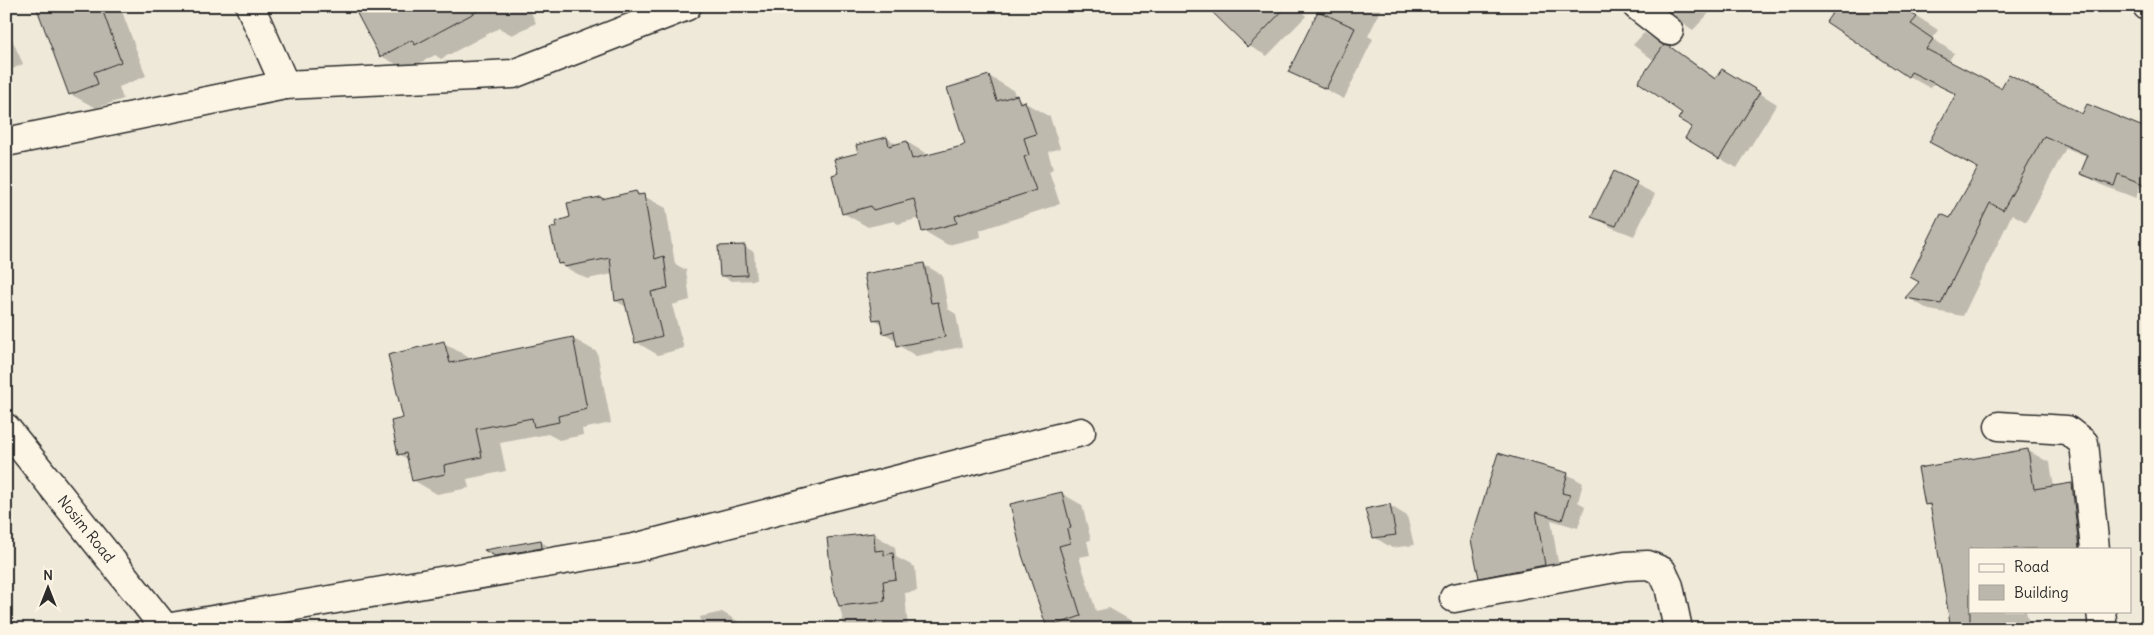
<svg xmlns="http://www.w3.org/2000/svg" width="2154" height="635" font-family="Delius,sans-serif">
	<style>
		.shadow { fill: #0003 }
		.building { fill: #bcb7ac; stroke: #2b2b2b }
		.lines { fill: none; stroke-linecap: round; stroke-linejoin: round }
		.minor-casing { stroke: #2b2b2b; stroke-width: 31 }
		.minor { stroke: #fcf5e5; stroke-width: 28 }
		.labels { text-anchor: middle; stroke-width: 4; stroke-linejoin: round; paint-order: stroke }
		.street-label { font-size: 15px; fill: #2b2b2b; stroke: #fcf5e5 }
	</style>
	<rect width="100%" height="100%" fill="#efe9da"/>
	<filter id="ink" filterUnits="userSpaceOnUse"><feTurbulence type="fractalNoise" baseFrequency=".02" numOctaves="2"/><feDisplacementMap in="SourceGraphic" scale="10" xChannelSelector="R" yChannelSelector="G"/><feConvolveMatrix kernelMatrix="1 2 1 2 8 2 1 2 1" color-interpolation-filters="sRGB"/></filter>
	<g filter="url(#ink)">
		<g class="shadow">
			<path d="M42,6H120L146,76L119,87L123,99L96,108L70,94Z"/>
			<path d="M364,6H528L536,23L512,35L499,28L441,59L435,55L407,70L381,56Z"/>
			<path d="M1208,6H1296L1306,16L1267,56L1249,46Z"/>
			<path d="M1322,6H1383L1368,36L1373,39L1344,99L1290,71Z"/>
			<path d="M1669,6H1710L1713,9L1693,30L1684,24L1667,8Z"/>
			<path d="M1901,6L1938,30L1932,38L1954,53L1948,62L2001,90L2083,116L2140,128L2144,119L2148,121V189L2140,186L2136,198L2104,186L2082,174L2089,157L2066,148L2026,222L2012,214L1963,316L1929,310L1907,297L1920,282L1979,168L1957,95L1934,83L1930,88L1908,76Z"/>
			<path d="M1644,33L1687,58L1717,79L1740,81L1777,104L1737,168L1719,158L1684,113L1655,61L1633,45Z"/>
			<path d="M6,35L11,37L23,64L6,72Z"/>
			<path d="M989,76L1014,91L1015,97L1050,117L1060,148L1048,152L1053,169L1049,171L1060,204L980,230L981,237L948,245L924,231L920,218L898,224L894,221L868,227L843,213L840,174L859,153L887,138L898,145L907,142L930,156L967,144Z"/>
			<path d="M6,98L9,105L6,106Z"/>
			<path d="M1614,173L1655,194L1634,236L1611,227L1593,216Z"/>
			<path d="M636,192L666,208L675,264L686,270L690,300L672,305L684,348L658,355L636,342L628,308L616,301L613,274L587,279L559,264L557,228L601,198L604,200Z"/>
			<path d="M745,247L754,252L756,280L731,281L721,275Z"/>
			<path d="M923,264L942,275L948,309L956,314L962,347L916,356L898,345L897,341L884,333L882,324L874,319Z"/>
			<path d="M572,338L597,352L611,423L582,429L583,435L559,440L548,434L500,443L506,471L467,479L469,488L437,494L413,480L409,460L399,454L405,419L444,343L468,357L469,360Z"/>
			<path d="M2027,450L2050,463L2054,487L2072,484L2095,497L2100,549H1970V611H2026L2030,629H1956L1932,508L1926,504Z"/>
			<path d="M1567,474L1583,483L1578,502L1585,506L1578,528L1551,520L1560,574L1495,586L1480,577Z"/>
			<path d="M1061,493L1082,505L1091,540L1087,541L1090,555L1079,557L1096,611L1109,608L1130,620L1136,629H1051L1048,627Z"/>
			<path d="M1389,505L1407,516L1414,545L1392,548L1374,537Z"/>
			<path d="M873,534L895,547L896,557L915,567L917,591L905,593L908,629H845L834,583Z"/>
			<path d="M541,542L550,547V553L506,560L488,551Z"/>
			<path d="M722,612L739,622L740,629H703L700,617Z"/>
		</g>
		<g class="building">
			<path d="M36,6H101L121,62L94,72L98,84L69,95Z"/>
			<path d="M353,6H487L415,45L412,40L380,57Z"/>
			<path d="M1206,6H1287L1248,47Z"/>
			<path d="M1837,6H1901L1917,17L1911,24L1933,39L1926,49L2001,88L2009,74L2082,114L2087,104L2148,129V186L2118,174L2114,186L2080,174L2088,155L2044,136L2003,210L1990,203L1941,304L1905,298L1919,282L1910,277L1941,214L1950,218L1978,168L1929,142L1956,94L1911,72L1908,77L1826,22Z"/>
			<path d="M1318,11L1355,28L1326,89L1288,72Z"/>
			<path d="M1664,45L1669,46L1715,79L1722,69L1760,92L1719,159L1685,138L1692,127L1678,119L1682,113L1638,82Z"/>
			<path d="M989,75L997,101L1017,95L1020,103L1025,101L1036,134L1024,138L1029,155L1024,157L1036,190L955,216L957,223L922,232L914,199L873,210L871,206L842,214L832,175L838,173L834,159L858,153L856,145L887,137L889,146L907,141L912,159L962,146L965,144L947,88Z"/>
			<path d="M1614,171L1637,182L1616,226L1591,217Z"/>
			<path d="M636,191L638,195L644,194L655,259L664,256L668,288L651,292L662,336L635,343L624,299L615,301L610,258L564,267L563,263L558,264L550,228L556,227L555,222L570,217L567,203L601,197L602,199Z"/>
			<path d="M745,245L747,275L720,276L718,246Z"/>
			<path d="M924,263L931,303L938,302L945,337L897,346L894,331L883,334L880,319L873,320L864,274Z"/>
			<path d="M573,337L587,409L558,416L559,422L534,427L532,418L476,429L482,457L444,465L445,474L412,481L406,453L398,455L391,421L403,418L388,355L444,341L450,363Z"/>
			<path d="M2028,449L2034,489L2072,483L2079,549H1970V629H1951L1930,504L1925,505L1918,468Z"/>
			<path d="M1498,453L1568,473L1562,493L1570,495L1562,520L1536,512L1545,565L1479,578L1471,540Z"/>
			<path d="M1062,492L1071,528L1067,529L1070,543L1059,546L1081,616L1047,628L1022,555L1010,504Z"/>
			<path d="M1390,504L1396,535L1373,538L1365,509Z"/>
			<path d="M874,533L875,551L884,550V555L893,553L896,579L883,581L885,601L839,606L832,583L827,538Z"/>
			<path d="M541,540L542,548L495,556L484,550Z"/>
		</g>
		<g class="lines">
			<defs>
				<g id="minor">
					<path d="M250,6L285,85"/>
					<path d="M1637,6L1669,31"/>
					<path d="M2147,6H2148"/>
					<path d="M6,142L285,85L513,74L687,6"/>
					<path d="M1999,426L2067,430L2084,443L2095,549"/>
					<path d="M6,428L166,629"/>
					<path d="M1454,598L1625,566L1648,565L1662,571L1669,586L1678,629"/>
					<path d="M2101,611L2103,629"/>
					<path d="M166,628L634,548L1081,432"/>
				</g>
			</defs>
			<use href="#minor" class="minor-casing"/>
			<use href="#minor" class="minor"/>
		</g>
	</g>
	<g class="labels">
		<g class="street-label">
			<text transform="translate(86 529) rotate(51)" y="5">Nosim Road</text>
		</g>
	</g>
	<rect width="2154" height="635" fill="none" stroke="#fcf5e5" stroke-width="25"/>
	<rect x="12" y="12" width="2129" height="610" fill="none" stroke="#2b2b2b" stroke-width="2" filter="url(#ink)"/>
	<rect x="1969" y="548" width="162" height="65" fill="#fcf5e5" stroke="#a8a49b"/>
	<rect x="1979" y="564" width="25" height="8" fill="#fcf5e5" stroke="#a8a49b"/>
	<text x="2014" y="572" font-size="15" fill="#2b2b2b">Road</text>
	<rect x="1979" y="585" width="25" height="15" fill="#bcb7ac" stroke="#a8a49b"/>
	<text x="2014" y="598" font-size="15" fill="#2b2b2b">Building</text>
	<g transform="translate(48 588)" stroke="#fcf5e5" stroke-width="4" paint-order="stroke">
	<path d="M0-4L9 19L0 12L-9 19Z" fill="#2b2b2b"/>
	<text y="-8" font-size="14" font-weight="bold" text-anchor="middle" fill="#2b2b2b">N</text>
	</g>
</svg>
